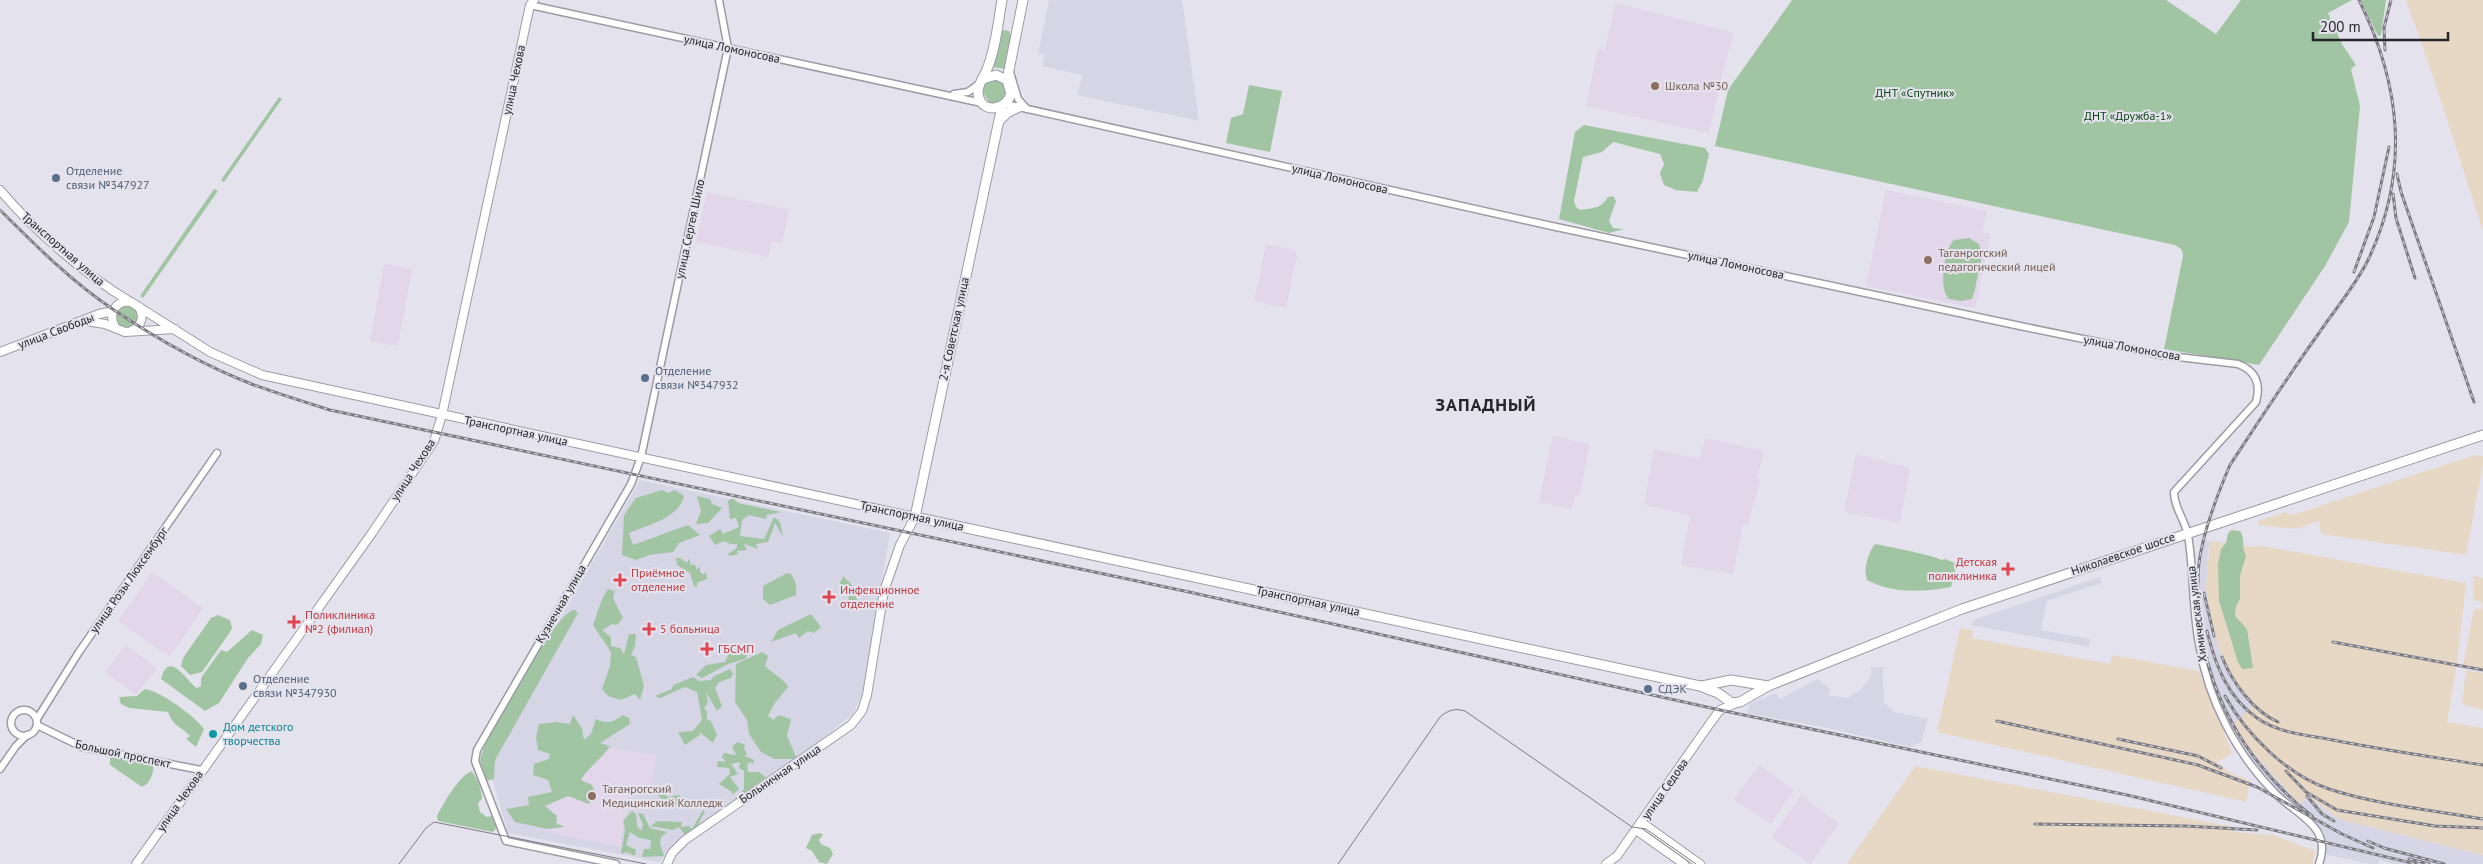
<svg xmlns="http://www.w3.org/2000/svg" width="2483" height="864" font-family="'PT Sans',sans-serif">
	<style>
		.built { fill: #d6d5e6 }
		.industrial { fill: #e7d8c5 }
		.education { fill: #e1d6ea }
		.green { fill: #a1c5a2 }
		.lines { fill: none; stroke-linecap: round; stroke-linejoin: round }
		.tertiary-casing { stroke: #9c9ba4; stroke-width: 9 }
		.secondary-casing { stroke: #9c9ba4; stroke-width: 10 }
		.primary-casing { stroke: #9c9ba4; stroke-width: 11 }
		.tertiary { stroke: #fff; stroke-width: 6 }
		.secondary { stroke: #fff; stroke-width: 8 }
		.primary { stroke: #fff; stroke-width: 9 }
		.tram { stroke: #7c7b82; stroke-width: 1 }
		.rail-casing { stroke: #7c7b82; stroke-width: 3 }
		.rail { stroke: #e4e3ed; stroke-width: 1; stroke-dasharray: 4; stroke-linecap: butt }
		.education-dot { fill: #8d6e63; stroke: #e4e3ed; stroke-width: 2 }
		.service-dot { fill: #5c6f8a; stroke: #e4e3ed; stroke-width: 2 }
		.health-dot { fill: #e0444e; stroke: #e4e3ed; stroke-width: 2 }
		.culture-dot { fill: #0f9aa8; stroke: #e4e3ed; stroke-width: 2 }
		.labels { text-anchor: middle; stroke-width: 4; stroke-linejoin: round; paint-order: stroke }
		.street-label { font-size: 12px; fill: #262529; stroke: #e4e3ed }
		.education-label { font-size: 12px; fill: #785e54; stroke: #e4e3ed; text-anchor: start }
		.park-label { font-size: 12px; fill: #0a4213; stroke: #e4e3ed }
		.service-label { font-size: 12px; fill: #4e5e75; stroke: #e4e3ed; text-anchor: start }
		.health-label { font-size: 12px; fill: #be3a42; stroke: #e4e3ed; text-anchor: start }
		.culture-label { font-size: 12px; fill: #0d838f; stroke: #e4e3ed; text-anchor: start }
		.district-label { font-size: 18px; font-weight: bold; letter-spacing: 1px; fill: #262529; stroke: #e4e3ed }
	</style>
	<rect width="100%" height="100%" fill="#e4e3ed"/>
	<g class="built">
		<path d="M1049,0H1182L1199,121L1077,95L1082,75L1042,66L1045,55L1038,53Z"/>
		<path d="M640,480L890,533L863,693L852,715L797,759L683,840L659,862L508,833L484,751Z"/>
		<path d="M2202,539L2210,541L2208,552L2206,606L2209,618L2215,637L2254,706L2233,724L2244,743L2300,804L2308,796L2339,819L2483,855V864H2394L2379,860L2378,864H2369L2325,854L2324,832L2267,783L2241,749L2216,697L2199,644L2195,583Z"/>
		<path d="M2100,577L2102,583L2047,601L2041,630L2090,639L2089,647L1971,625L1976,619Z"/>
		<path d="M1871,667H1883L1884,703L1895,712L1928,719L1921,742L1910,747L1832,729L1747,713L1749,704L1776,693L1779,699L1818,679L1831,690L1828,695L1847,698L1862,689L1871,675Z"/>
	</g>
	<g class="industrial">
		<path d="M2406,0H2483V231L2433,76Z"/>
		<path d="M2475,455L2483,456V464L2466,555L2321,534L2319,521L2296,529L2259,525L2258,521L2285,512L2292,515Z"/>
		<path d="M2210,541L2256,547L2257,545L2466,583L2457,664L2447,722L2483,728V855L2339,819L2308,796L2300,804L2244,743L2233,724L2253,706L2237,685L2224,663L2209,618L2206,586Z"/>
		<path d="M2473,576L2483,578V669L2463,666L2474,609L2481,610L2482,602L2473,600Z"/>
		<path d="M1960,628L1973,631L1972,638L2110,664L2112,655L2199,671L2232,753L2217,762L2229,772L2250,781L2246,802L1937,732Z"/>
		<path d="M2466,670L2483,673V710L2462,704Z"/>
		<path d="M1915,766L2234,827V832L2273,835L2315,851L2313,864H1847Z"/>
	</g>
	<g class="education">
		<path d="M1615,3L1734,33L1724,67L1709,133L1586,106L1598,48L1605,50Z"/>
		<path d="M1886,190L1987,211L1982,232L1991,234L1975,308L1866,286Z"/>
		<path d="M707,192L789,210L782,243L772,241L768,257L696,242Z"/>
		<path d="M1266,244L1295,250L1297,256L1286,308L1254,301Z"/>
		<path d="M384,264L412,269L398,346L370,341Z"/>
		<path d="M1553,436L1590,444L1579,497L1575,496L1572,509L1539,502Z"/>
		<path d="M1705,438L1764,451L1757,478L1760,480L1748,525L1743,524L1733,574L1681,565L1690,515L1644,505L1654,449L1700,459Z"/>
		<path d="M1856,454L1910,468L1900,523L1844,512Z"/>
		<path d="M152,572L203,608L170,657L118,621Z"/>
		<path d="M126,645L157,668L136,695L105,672Z"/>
		<path d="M604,747L657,755L650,793L629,790L620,847L546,832L553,799Z"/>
		<path d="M1759,765L1794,790L1771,824L1734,800Z"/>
		<path d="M1801,795L1839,824L1811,864L1771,837Z"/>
	</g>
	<g class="green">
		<path d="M1792,0H2166L2216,34L2241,0H2352L2328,13L2342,44L2356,65L2351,69L2360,106L2349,222L2325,266L2259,365L2164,349L2183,256L2182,250L2175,245L1715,146L1728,90Z"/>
		<path d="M2361,0H2386L2381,35L2378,36Z"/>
		<path d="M1003,30L1009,31L1012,39L1005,69L992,67L998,36Z"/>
		<path d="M1002,79L1008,91L1003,101L994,104L989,102L982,91L986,80Z"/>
		<path d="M1249,85L1282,91L1270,152L1226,143L1231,118L1243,114Z"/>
		<path d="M279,97L282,99L224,182L221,180Z"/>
		<path d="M1584,125L1705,148L1709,154L1703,180L1697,192L1676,190L1664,185L1660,173L1664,164L1660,154L1613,142L1602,152L1583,157L1574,201L1576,207L1580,210C1592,208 1601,209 1608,197L1613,196L1616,201L1609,221L1613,228L1624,229L1609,233L1559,219L1575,132Z"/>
		<path d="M214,189L218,191L143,298L140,296Z"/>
		<path d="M1969,238L1979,244L1982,257L1974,293L1972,299L1961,301L1949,299C1938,289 1944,249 1954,240Z"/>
		<path d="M121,305L135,306L140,314L137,325L126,330L115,324V311Z"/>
		<path d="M662,490L668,493L675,490L684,496C679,518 648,525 629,533L633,545L688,525L700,535L679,543L673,552L649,555L636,560L622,555L624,515L636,498Z"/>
		<path d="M697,496L710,499L712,504L722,508L708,523L696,524L701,511Z"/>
		<path d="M733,498L738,503L781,512L767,515L766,519L749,515L742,520L740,536L764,539L774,517L780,522L783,537L775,523L768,542L756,544L758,549L744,544L747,550L737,551L738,554L730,556L728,554L737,548V544H731L724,541L715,545L709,536L720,529L723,534L739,527L736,518L730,519L728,501Z"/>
		<path d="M2232,530L2240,531C2246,540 2241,548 2246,556L2240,576V599L2236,606L2235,616L2247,629L2253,668L2242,669L2238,662L2219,601L2218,564L2221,549L2226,543L2228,533Z"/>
		<path d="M1875,544C1886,546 1937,556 1941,560L1945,559L1955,563L1956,567L1951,587C1923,592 1893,594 1867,580C1863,569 1868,553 1875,544Z"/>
		<path d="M676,558H680L687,563L689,558L691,566L692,564L696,566V570L700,566V572L704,575L706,571L707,579L697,583V587L694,586L690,573L677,565Z"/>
		<path d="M787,573L791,574C796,582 797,586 796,595L770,605L763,599V586Z"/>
		<path d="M843,576L854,587L853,592L861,607L857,611L848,602L849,595L841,590L840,583Z"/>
		<path d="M608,589L615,591L613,598L623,618L617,625L612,624L602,630L611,637V646L620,648L624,654L629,634H636L635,646L631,655L636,657L644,686L640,700L635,694L621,700L608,696L602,689L610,666L611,652L593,625C598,613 600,600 608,589Z"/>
		<path d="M572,610H575L578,613L495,760L494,779L486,781L480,760L485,743C503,712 545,628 572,610Z"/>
		<path d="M811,614L821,627L814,633L808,631L799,638L796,633L771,642L778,630Z"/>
		<path d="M218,615L230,620L232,628L230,632L202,672L190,675L181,666L183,658L211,618Z"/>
		<path d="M252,630L263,635L261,644L248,658L219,703L205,711L161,679C169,648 187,682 197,688L201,686V678L221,650L227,652Z"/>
		<path d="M744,648L748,653L745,659L728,664L702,678L696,675L706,665L725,662L729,653Z"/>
		<path d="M762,652L768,656L765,666C772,673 784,679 788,687L774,704L768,716L774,720L778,715L791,719L787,736L797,759H774L761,752L749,734L747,720L735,702L736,664Z"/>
		<path d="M730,669L733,673L731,678L719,682L715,688L722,706L717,711L706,692L708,702L704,709L707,711V719L711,721L717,735L713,743L699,732L700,735L685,745L678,732L693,731L702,720L697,692L685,687L660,698L655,696L672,689L673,685L693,677L699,681L711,680L714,676Z"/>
		<path d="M145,689C160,691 195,716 204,729L196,747L186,739L190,736C180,725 174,728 168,712L129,708L121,704L119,697L137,696Z"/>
		<path d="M573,715L582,728L584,740L591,734L596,719C608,725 613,722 623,715L629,718L630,724L600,743L610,746C602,759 589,766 581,780L592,785L595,793L589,804L568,796L545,806L557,816L556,823L564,827L547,829L515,822L506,809L529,805L528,797L552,792L548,780L533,775L534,764L549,759L550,754L538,750L536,738L539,724L556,722L570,724Z"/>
		<path d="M738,742L745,745L744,749L747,754L745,756L754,760L753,764L750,762L747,765L748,772H759L767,778L733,802L744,789V771L739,768L740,762L731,764L738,774L730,777L739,789L732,795V792L719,784L730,774L729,768L717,767L718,761L726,762L722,757L724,753L736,755L732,746Z"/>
		<path d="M117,758L153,765C154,774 150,783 142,787L110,765V758Z"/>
		<path d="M471,771C477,776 482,791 482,799L478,803L480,812L487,817L492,816L496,828L493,832L438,821L437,816C445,801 457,779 471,771Z"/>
		<path d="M664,791L667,797L679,795L685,802L693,799L703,800L708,807L675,805L673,801H664L657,795Z"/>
		<path d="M703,810L705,813L701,818L696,832L685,835L679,827L673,830L650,826L658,821L682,822L681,827L689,826L692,829Z"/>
		<path d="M632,811L636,814L637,826L641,831L643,825L638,813L643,814L650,828L667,832L661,837L660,843L664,856L642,857L644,849H650L651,840L639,838L630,832L626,845L636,850L635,856L627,852L621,854L625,829L623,821Z"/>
		<path d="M820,833L823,835L819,840L821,844L830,848L833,854L827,864L819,862L812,851L806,848L812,835Z"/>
	</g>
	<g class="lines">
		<defs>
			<g id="tertiary">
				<path d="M530,5L982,103"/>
				<path d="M1010,72L1018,99L1027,109"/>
				<path d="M954,94L968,92L979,84"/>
				<path d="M1005,104L1547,225L2020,326L2161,355L2238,364C2256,371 2261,384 2256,402L2174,492C2174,508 2185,520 2188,535C2194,571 2192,608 2199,644C2208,700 2236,754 2276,794C2297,815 2333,827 2319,864"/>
				<circle cx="24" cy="723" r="13"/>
				<path d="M37,719L79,652L217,453"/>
				<path d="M37,725L82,747L201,770"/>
				<path d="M0,769L16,746L27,735"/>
				<path d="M616,864L506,841L475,761L477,750L631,484L641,457L728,48L719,0"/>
			</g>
			<g id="secondary">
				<path d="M0,190C35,231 83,273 129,301"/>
				<path d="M85,321L105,324L125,332L175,329"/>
				<path d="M115,327C108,314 115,300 131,302L210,352L262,375L915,517L900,545L884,591L867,695L862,711L851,725L685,840L672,853L667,864"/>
				<path d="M133,330C142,325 144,316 139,307"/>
				<path d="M0,352L99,314L113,311"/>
				<path d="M1641,822L1700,864"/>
				<path d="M1636,830L1684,864"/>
				<path d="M136,864L372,533L434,441L442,415L530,5L534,0"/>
				<path d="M1606,864L1617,856L1711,722L1720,710L1736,703"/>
			</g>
			<g id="primary">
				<path d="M983,79L996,75L1007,80L1011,94C1006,109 985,114 979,98C975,87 984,78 987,69C996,48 998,22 1002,0"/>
				<path d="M1007,80L1023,0"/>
				<path d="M1002,106L915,517L1700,686L1718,693L1732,703L1740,702L1768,686L1962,609L2483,435"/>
				<path d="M1000,120L1007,113L1019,107"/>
				<path d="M1702,686L1731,680L1768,686"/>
			</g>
		</defs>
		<use href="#tertiary" class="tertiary-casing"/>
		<use href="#secondary" class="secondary-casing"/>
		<use href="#primary" class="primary-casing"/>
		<use href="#tertiary" class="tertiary"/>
		<use href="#secondary" class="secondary"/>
		<use href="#primary" class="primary"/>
		<g class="tram">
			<path d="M399,864L426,828L434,822L646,864"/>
			<path d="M1338,864L1440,717C1448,710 1455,708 1465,711L1632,827L1646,829L1696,864"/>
		</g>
		<defs>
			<g id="rail">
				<path d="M2385,50L2384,28L2391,0"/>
				<path d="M2397,174L2401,192L2474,402"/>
				<path d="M2393,194L2396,218L2415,278"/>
				<path d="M0,210C35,245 72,282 114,310C157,339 205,366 254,385C279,394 304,402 330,410L1189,592L1720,710L2127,795L2416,864"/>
				<path d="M2354,272L2374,217L2389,147"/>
				<path d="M2204,593L2214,636"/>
				<path d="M2207,631C2215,664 2227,697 2257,718C2278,733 2307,735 2333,740C2383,750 2433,757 2483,765"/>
				<path d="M2333,642L2483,670"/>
				<path d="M2222,657C2232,682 2253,711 2278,722"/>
				<path d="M2225,696C2246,734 2287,775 2329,789C2378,805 2432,810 2483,819"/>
				<path d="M1997,721L2198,765L2257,787L2342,834L2373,848"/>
				<path d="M2118,739L2198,756L2221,768"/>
				<path d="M2286,771L2306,792L2337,810L2435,826L2483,828"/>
				<path d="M2307,796L2322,814L2334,821"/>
				<path d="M2312,816C2245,763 2203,690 2199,605C2198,587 2197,569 2201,551C2207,521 2218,493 2230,465C2259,421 2288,376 2319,333C2335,309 2357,284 2369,258C2410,170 2401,85 2359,0"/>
				<path d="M2035,824L2185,826L2257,830"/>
				<path d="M2368,841L2384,848L2444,864"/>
				<path d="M2409,859L2429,864"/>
			</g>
		</defs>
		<use href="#rail" class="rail-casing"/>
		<use href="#rail" class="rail"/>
	</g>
	<g class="education-dot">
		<circle cx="1655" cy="86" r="5"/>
		<circle cx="1928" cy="260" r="5"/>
		<circle cx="592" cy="796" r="5"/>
	</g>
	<g class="service-dot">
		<circle cx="56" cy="178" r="5"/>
		<circle cx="645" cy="378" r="5"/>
		<circle cx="243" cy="686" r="5"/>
		<circle cx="1648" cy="689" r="5"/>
	</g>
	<g class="health-dot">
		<path d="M2005.5 561.5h5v5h5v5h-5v5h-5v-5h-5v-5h5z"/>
		<path d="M617.5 572.5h5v5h5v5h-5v5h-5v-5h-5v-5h5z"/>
		<path d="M826.5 589.5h5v5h5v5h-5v5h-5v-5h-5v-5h5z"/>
		<path d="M291.5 614.5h5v5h5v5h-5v5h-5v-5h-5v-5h5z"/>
		<path d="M646.5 621.5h5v5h5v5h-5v5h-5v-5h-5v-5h5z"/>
		<path d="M704.5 641.5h5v5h5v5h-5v5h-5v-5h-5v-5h5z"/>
	</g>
	<circle class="culture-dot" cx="213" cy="734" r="5"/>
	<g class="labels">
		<g class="street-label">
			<text transform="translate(732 49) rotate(12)" y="4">улица Ломоносова</text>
			<text transform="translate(514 80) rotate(-78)" y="4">улица Чехова</text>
			<text transform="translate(1340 179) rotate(13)" y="4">улица Ломоносова</text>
			<text transform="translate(690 229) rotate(-78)" y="4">улица Сергея Шило</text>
			<text transform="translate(63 249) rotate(41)" y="4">Транспортная улица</text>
			<text transform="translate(1736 265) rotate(12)" y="4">улица Ломоносова</text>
			<text transform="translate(954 329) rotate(-78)" y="4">2-я Советская улица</text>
			<text transform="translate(56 331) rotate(-21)" y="4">улица Свободы</text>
			<text transform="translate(2132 348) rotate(10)" y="4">улица Ломоносова</text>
			<text transform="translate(516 431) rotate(12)" y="4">Транспортная улица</text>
			<text transform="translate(413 470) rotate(-57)" y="4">улица Чехова</text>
			<text transform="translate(912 516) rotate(12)" y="4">Транспортная улица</text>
			<text transform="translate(2123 554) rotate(-19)" y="4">Николаевское шоссе</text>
			<text transform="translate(129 580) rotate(-55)" y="4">улица Розы Люксембург</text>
			<text transform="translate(1308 601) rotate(12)" y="4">Транспортная улица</text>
			<text transform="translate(561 604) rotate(-60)" y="4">Кузнечная улица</text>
			<text transform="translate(2197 614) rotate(-97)" y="4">Химическая улица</text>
			<text transform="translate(123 754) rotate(12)" y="4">Большой проспект</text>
			<text transform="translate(780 774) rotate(-34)" y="4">Больничная улица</text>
			<text transform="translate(1665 789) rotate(-55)" y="4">улица Седова</text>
			<text transform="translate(180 801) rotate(-55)" y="4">улица Чехова</text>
		</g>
		<g class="education-label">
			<text x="1665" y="90">Школа №30</text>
			<text x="1938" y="257">Таганрогский<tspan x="1938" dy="14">педагогический лицей</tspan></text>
			<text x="602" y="793">Таганрогский<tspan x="602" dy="14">Медицинский Колледж</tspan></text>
		</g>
		<g class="park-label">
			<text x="1915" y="97">ДНТ «Спутник»</text>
			<text x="2128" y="120">ДНТ «Дружба-1»</text>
		</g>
		<g class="service-label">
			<text x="66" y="175">Отделение<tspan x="66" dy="14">связи №347927</tspan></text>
			<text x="655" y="375">Отделение<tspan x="655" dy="14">связи №347932</tspan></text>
			<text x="253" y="683">Отделение<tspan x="253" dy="14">связи №347930</tspan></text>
			<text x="1658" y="693">СДЭК</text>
		</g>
		<g class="health-label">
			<text x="1997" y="566" text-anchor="end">Детская<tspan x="1997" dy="14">поликлиника</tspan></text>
			<text x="631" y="577">Приёмное<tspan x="631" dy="14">отделение</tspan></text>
			<text x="840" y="594">Инфекционное<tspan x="840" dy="14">отделение</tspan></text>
			<text x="305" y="619">Поликлиника<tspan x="305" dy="14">№2 (филиал)</tspan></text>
			<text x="660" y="633">5 больница</text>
			<text x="718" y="653">ГБСМП</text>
		</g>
		<g class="culture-label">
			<text x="223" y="731">Дом детского<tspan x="223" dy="14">творчества</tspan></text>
		</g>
		<g class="district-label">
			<text x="1486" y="411">ЗАПАДНЫЙ</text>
		</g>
	</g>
	<path d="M2313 32v8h135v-8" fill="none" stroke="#262529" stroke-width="2.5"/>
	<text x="2320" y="32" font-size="15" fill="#262529" stroke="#e4e3ed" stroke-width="4" paint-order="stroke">200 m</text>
</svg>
